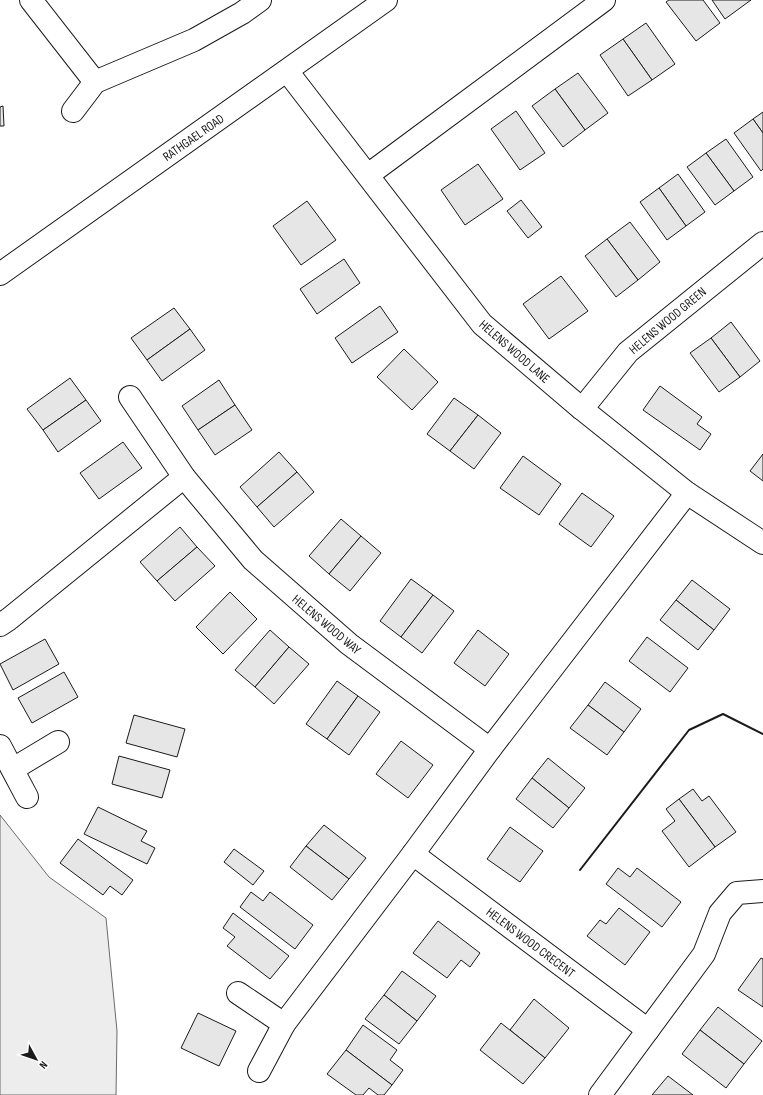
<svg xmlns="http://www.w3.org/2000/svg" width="763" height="1095" font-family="'Sofia Sans Condensed',sans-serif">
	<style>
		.built { fill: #ededed; stroke: #6a6a6a }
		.building { fill: #e6e6e6; stroke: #1a1a1a }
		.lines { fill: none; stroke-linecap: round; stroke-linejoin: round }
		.minor-casing { stroke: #1a1a1a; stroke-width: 24 }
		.minor { stroke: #fff; stroke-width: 22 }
		.wall { stroke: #1a1a1a; stroke-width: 2 }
		.labels { text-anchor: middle; stroke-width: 3; stroke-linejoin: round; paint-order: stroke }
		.street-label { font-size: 13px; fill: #1a1a1a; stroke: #fff }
	</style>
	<rect width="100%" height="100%" fill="#fff"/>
	<path class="built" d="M0,815L49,877L106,918L117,1031L116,1095H0Z"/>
	<g class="building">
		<path d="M669,0H703L720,23L696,41L666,2Z"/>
		<path d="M712,0H751L725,19Z"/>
		<path d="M646,23L675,64L652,80L623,39Z"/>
		<path d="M623,39L652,80L628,96L600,55Z"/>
		<path d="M578,73L608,113L585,130L555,89Z"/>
		<path d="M555,89L585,130L563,147L532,106Z"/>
		<path d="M3,106L4,126H0V107Z"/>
		<path d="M516,111L545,153L520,170L491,129Z"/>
		<path d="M763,112V133L753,119Z"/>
		<path d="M753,119L763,133V169L761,171L734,133Z"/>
		<path d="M726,139L753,177L734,191L706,153Z"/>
		<path d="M706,153L734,191L715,205L687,167Z"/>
		<path d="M478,164L503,199L465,225L441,190Z"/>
		<path d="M678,174L705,212L686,226L659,188Z"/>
		<path d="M659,188L686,226L667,240L640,202Z"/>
		<path d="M521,200L542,227L528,238L507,211Z"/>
		<path d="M307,201L336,240L301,265L273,226Z"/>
		<path d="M630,222L660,262L638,280L607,239Z"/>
		<path d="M607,239L638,280L616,297L585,256Z"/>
		<path d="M344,259L360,283L317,314L300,289Z"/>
		<path d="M561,276L588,311L549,339L523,304Z"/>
		<path d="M380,306L398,332L352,363L335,338Z"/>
		<path d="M174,308L190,329L147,360L131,338Z"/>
		<path d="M731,322L760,361L740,377L711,338Z"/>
		<path d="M190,329L205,350L162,381L147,360Z"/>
		<path d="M711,338L740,377L719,392L690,353Z"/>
		<path d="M404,349L438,382L412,410L377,377Z"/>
		<path d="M70,378L86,400L43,430L27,409Z"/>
		<path d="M219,380L235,405L198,430L182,406Z"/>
		<path d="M660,386L702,417L697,424L711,434L700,450L643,410Z"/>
		<path d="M454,398L478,415L450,451L427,434Z"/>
		<path d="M86,400L101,421L58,452L43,430Z"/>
		<path d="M235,405L252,430L215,455L198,430Z"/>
		<path d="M478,415L501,433L474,469L450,451Z"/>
		<path d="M123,442L142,468L99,499L80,473Z"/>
		<path d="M279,452L297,472L257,507L240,487Z"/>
		<path d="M763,454V481L750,471Z"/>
		<path d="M523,456L561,484L539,515L500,488Z"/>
		<path d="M297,472L314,492L274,527L257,507Z"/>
		<path d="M582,493L614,516L591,547L559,524Z"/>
		<path d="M341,519L361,536L329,574L309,556Z"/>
		<path d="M180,527L197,547L157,581L140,562Z"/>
		<path d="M361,536L381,553L350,591L329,574Z"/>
		<path d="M197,547L215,566L175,601L157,581Z"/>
		<path d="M411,579L433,595L401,637L380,621Z"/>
		<path d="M692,580L730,609L714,630L676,600Z"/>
		<path d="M230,592L257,619L223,654L196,627Z"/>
		<path d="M433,595L454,611L422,653L401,637Z"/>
		<path d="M676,600L714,630L698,650L660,620Z"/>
		<path d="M270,630L289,647L255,687L235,670Z"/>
		<path d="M478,630L509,654L485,686L454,663Z"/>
		<path d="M647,637L688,668L670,692L629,661Z"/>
		<path d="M45,639L59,664L13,690L0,664Z"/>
		<path d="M289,647L309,664L274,704L255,687Z"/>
		<path d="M64,672L78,697L32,723L18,698Z"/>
		<path d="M337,681L358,696L327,739L306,724Z"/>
		<path d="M605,682L641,709L624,732L588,705Z"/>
		<path d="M358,696L380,712L349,755L327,739Z"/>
		<path d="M588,705L624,732L607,755L570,728Z"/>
		<path d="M134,715L185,729L177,757L126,743Z"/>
		<path d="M401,741L433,765L408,798L376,774Z"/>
		<path d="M119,756L170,770L162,798L112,784Z"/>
		<path d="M548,758L585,788L569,808L532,778Z"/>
		<path d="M532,778L569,808L553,828L516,799Z"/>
		<path d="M693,789L702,801L709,796L736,832L715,847L679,799Z"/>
		<path d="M679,799L715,847L689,867L662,831L675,821L666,809Z"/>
		<path d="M98,807L147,831L141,841L155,848L147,864L84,834Z"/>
		<path d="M324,825L366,858L349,879L306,846Z"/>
		<path d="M510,827L543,851L520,882L487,859Z"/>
		<path d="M78,839L133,880L122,895L110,886L103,895L60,863Z"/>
		<path d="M306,846L349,879L332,900L290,867Z"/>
		<path d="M234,849L264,871L253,885L224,862Z"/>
		<path d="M618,868L630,877L637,868L681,902L662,927L606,884Z"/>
		<path d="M251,892L263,901L270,892L313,925L295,949L240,907Z"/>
		<path d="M619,908L650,932L625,965L587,936L600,920L606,924Z"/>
		<path d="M233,913L289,956L270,979L227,946L235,937L223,928Z"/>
		<path d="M438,921L480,953L470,967L461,960L447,978L413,953Z"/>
		<path d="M761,958L763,959V1007L738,990Z"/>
		<path d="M402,971L436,996L417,1021L384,995Z"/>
		<path d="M384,995L417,1021L399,1044L365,1019Z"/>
		<path d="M534,999L569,1028L545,1058L510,1030Z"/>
		<path d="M718,1007L762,1041L744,1064L700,1030Z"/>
		<path d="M198,1013L236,1031L219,1066L181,1048Z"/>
		<path d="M501,1023L545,1058L523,1084L480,1050Z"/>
		<path d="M363,1025L397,1050L390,1060L403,1070L392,1085L346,1050Z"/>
		<path d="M700,1030L744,1064L726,1088L682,1054Z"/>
		<path d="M346,1050L392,1085L384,1095H378L369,1088L363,1095H356L327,1074Z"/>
		<path d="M668,1076L693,1095H652Z"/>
	</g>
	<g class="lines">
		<defs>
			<g id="minor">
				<path d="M31,0L95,82"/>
				<path d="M287,71L482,324L582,409L687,493L763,543"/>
				<path d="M73,111L95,82L194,40L242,13L260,0"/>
				<path d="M368,175L604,0"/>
				<path d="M0,274L386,0"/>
				<path d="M130,397L184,477L253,560L349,644L490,749"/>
				<path d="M582,409L628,352L763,243"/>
				<path d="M0,625L9,619L184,477"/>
				<path d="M0,746L27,797"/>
				<path d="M13,769L58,742"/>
				<path d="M413,854L648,1030"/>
				<path d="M238,993L284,1024"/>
				<path d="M259,1071L284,1024L413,854L490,749L687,493"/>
				<path d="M600,1095L704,954L720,913L737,893L763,891"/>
			</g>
		</defs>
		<use href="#minor" class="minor-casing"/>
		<use href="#minor" class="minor"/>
		<path class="wall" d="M580,870L689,730L723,714L763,734"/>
	</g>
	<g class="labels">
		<g class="street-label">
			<text transform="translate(193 137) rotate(-35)" y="5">RATHGAEL ROAD</text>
			<text transform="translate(667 320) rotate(-40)" y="5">HELENS WOOD GREEN</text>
			<text transform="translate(515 351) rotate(41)" y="5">HELENS WOOD LANE</text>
			<text transform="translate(327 624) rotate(40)" y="5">HELENS WOOD WAY</text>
			<text transform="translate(531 942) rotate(37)" y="5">HELENS WOOD CRECENT</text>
		</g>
	</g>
	<g transform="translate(36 1059) rotate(130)" stroke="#ffffff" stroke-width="3" paint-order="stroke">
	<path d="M0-3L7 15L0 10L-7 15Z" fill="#1a1a1a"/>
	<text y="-6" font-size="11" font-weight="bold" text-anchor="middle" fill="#1a1a1a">N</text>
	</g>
</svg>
